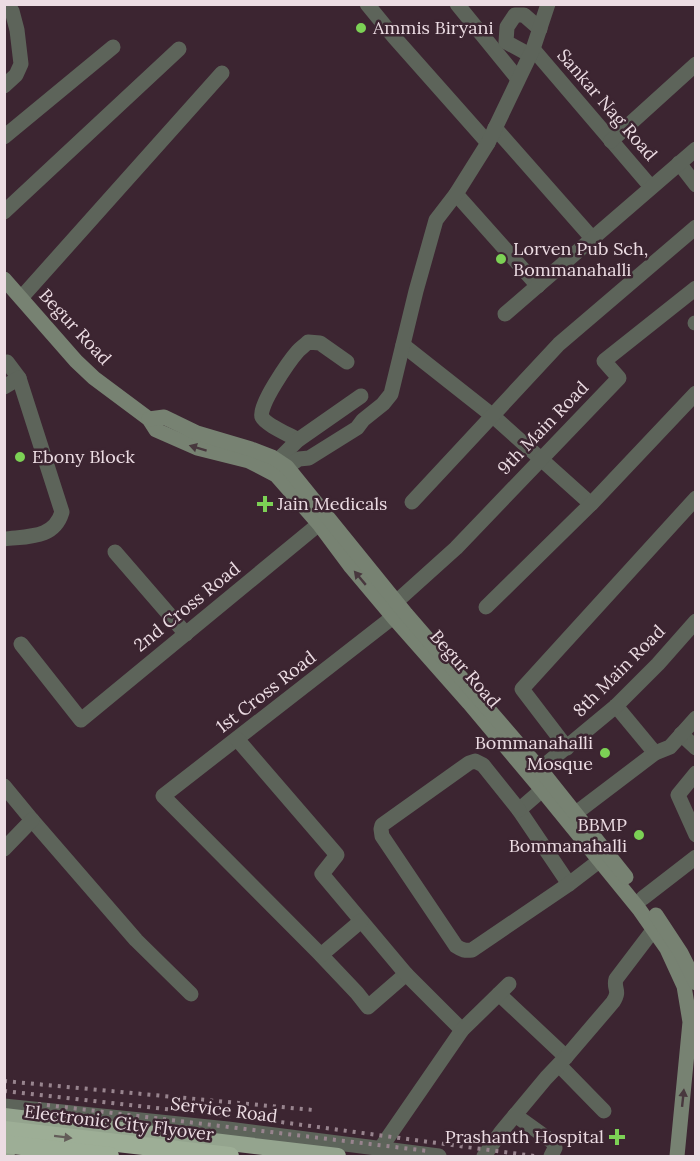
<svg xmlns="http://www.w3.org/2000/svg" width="700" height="1161" font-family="Lora,serif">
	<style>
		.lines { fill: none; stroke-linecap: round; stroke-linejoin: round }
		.minor { stroke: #5d645a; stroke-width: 15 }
		.tertiary { stroke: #5d645a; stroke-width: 15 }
		.secondary { stroke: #778272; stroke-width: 15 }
		.trunk { stroke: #94a48e; stroke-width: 16 }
		.motorway { stroke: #9dae96; stroke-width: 18 }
		.rail { stroke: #98848e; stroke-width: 4; stroke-dasharray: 3 6; stroke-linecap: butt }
		.oneway { fill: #48383e }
		.oneway2 { fill: #635c59 }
		.poi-dot { fill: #7cd155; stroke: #3c2531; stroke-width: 2 }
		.labels { text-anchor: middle; stroke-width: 5; stroke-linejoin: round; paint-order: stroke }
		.poi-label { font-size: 18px; fill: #ecdce3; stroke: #3c2531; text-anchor: start }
		.street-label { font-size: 18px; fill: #ecdce3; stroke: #3c2531 }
	</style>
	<rect width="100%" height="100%" fill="#3c2531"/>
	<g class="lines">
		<g class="minor">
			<path d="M367,4L394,37L488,143"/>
			<path d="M457,4L518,79"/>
			<path d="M533,49L651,187"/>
			<path d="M530,55L506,42L507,27L515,15H524L540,29"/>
			<path d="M4,86L16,75L21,64L17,30L12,11L7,4"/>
			<path d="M495,128L592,238"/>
			<path d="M4,137L113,47"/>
			<path d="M611,141L696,64"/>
			<path d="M679,163L696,185"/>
			<path d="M456,194L538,286"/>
			<path d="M4,212L179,49"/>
			<path d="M21,298L222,73"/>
			<path d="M505,314L696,149"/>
			<path d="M695,323H696"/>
			<path d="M403,345L493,416L591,504"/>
			<path d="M7,362L19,378"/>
			<path d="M4,387L19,378L62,512C54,539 28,536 4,539"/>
			<path d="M298,440C290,435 266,425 262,417C257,407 290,360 298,351C301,348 305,345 308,342L320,343L347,362"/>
			<path d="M278,460L298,440L361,396"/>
			<path d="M412,502L559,344L696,227"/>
			<path d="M115,552L186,634"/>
			<path d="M396,602L456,548L619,378L604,361L696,288"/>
			<path d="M486,607L591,504L696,393"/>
			<path d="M393,617L163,796L321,955L357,993L368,1007L406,974"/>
			<path d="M21,644L81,720L319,524"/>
			<path d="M616,706L655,753"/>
			<path d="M681,734L696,748"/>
			<path d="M237,739L337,855L322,874L406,974L462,1030"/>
			<path d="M567,748L522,689L696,498"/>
			<path d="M540,769L616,706L658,664L696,621"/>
			<path d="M696,773L678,795L696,835"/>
			<path d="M4,786L32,820L136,940L191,994"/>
			<path d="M542,790L519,810L569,884"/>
			<path d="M519,810L483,765L475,761L469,763L382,825L381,829L382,836L456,946C462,950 465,951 472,950L569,884L599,861"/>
			<path d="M576,813L655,753L670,747L696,718"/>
			<path d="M4,849L32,820"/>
			<path d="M643,898L696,857"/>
			<path d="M321,955L361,921"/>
			<path d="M499,994L566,1057"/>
			<path d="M559,1065L604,1111"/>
			<path d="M515,1115L554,1143L555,1148L551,1156"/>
			<path d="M380,1149L462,1030L509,984"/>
			<path d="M484,1156L501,1132L546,1078L566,1057L613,1002C621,990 613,989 616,979L654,929"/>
		</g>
		<g class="tertiary">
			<path d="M276,474L299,459L309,458L357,428L363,420L383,404L391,394L416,291L436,220L456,194L488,143L533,49L548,4"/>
			<path d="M4,1106L228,1129L439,1156"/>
		</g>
		<g class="secondary">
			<path d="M4,279L76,361L94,378L149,419L156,430L197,448L249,461L276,475L319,524L351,567L393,617L469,703L542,790L639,909L667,949L684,986L690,1022L677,1156"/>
			<path d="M149,419L164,417L197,433L251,449L272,457L287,467L406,614L540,769L626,877"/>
			<path d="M656,915L681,953L696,983"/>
		</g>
		<g class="trunk">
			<path d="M4,1116L338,1156"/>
			<path d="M4,1156H7"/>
		</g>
		<g class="motorway">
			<path d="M4,1130L230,1156"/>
			<path d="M4,1144L110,1156"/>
		</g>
		<g class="rail">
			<path d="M4,1081L313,1110"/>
			<path d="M4,1091L273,1121L534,1156"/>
			<path d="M38,1104L428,1151"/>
		</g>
	</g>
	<defs><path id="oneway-solid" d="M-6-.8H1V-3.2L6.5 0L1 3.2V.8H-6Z" transform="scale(1.5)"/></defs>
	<g class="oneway">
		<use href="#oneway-solid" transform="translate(198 448) rotate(-163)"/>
		<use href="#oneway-solid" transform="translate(360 578) rotate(-130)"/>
		<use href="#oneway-solid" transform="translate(683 1098) rotate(-84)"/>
	</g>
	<use class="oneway2" href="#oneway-solid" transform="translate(63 1137) rotate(7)"/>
	<g class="poi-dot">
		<circle cx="361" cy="28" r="6"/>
		<circle cx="501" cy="259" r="6"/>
		<circle cx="20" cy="457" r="6"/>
		<path d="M262 495h6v6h6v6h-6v6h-6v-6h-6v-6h6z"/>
		<circle cx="605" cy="753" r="6"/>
		<circle cx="639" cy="835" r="6"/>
		<path d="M614 1128h6v6h6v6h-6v6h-6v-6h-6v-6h6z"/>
	</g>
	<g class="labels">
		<g class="poi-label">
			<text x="373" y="34">Ammis Biryani</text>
			<text x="513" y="255">Lorven Pub Sch,<tspan x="513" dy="21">Bommanahalli</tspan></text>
			<text x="32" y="463">Ebony Block</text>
			<text x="277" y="510">Jain Medicals</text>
			<text x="593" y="749" text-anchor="end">Bommanahalli<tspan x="593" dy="21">Mosque</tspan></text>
			<text x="627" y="831" text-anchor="end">BBMP<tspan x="627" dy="21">Bommanahalli</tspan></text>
			<text x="604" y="1143" text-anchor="end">Prashanth Hospital</text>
		</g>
		<g class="street-label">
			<text transform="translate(607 105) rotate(49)" y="6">Sankar Nag Road</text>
			<text transform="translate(75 327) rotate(47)" y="6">Begur Road</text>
			<text transform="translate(543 428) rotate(-46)" y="6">9th Main Road</text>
			<text transform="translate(187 607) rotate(-39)" y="6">2nd Cross Road</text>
			<text transform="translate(465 669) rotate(49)" y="6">Begur Road</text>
			<text transform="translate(619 671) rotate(-45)" y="6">8th Main Road</text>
			<text transform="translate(266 692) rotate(-38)" y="6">1st Cross Road</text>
			<text transform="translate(224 1110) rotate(7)" y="6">Service Road</text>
			<text transform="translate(119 1123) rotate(7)" y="6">Electronic City Flyover</text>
		</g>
	</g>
	<rect width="700" height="1161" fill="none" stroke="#ecdce3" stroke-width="12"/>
</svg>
